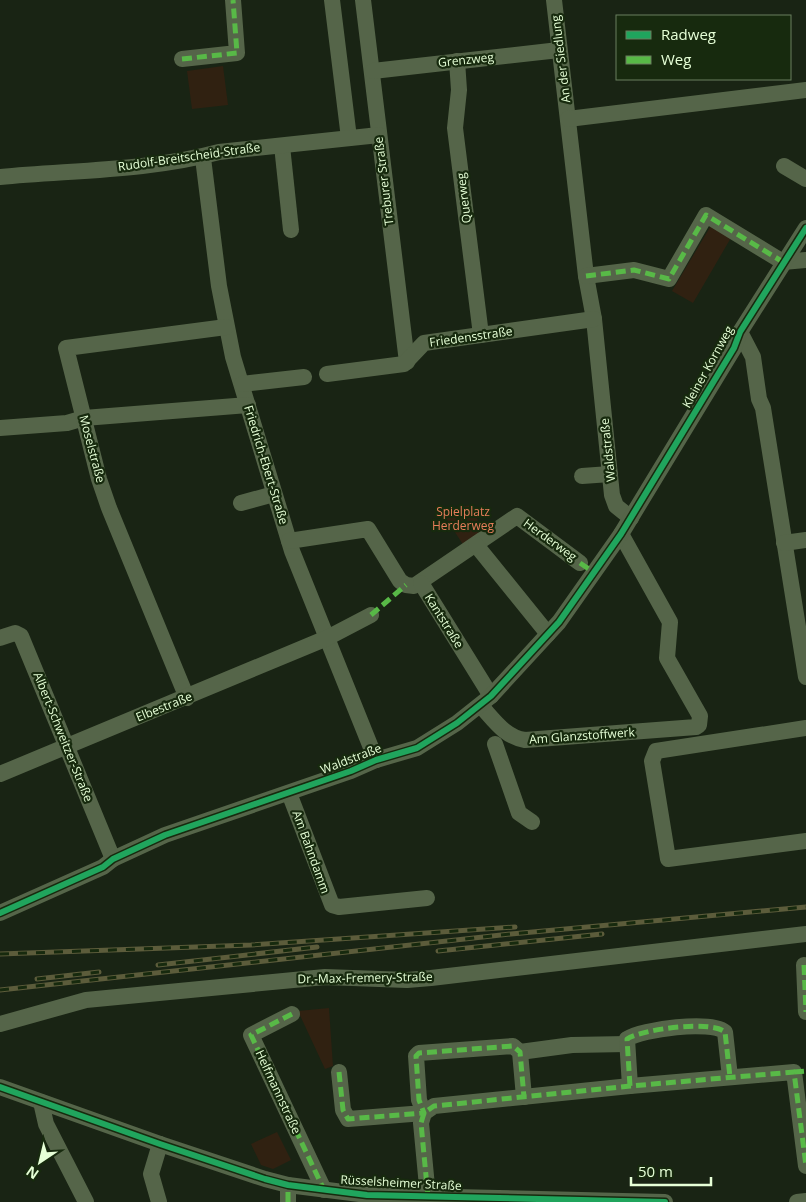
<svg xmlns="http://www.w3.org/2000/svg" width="806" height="1202" font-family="'Open Sans',sans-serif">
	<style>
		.green { fill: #302111 }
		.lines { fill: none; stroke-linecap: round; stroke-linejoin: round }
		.minor { stroke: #556549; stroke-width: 16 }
		.rail-casing { stroke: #5c5c3b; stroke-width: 5 }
		.rail { stroke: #172a0e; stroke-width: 3; stroke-dasharray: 9; stroke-linecap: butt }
		.quiet { stroke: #58b947; stroke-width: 5; stroke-dasharray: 10 5; stroke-linecap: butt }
		.cycleway-casing { stroke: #172a0e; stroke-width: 9 }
		.cycleway { stroke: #20a55d; stroke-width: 6 }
		.labels { text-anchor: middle; stroke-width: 4.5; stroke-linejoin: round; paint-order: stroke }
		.street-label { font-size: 12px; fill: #e6ffd7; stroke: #172a0e }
		.park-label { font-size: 12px; fill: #e87e5a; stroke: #172a0e }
	</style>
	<rect width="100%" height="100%" fill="#192414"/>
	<g class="green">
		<path d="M223,66L228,105L192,109L187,71Z"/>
		<path d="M712,224L732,236L693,303L672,291Z"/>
		<path d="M473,505L482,534L464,546L440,509Z"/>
		<path d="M329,1008L333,1066L325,1069L298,1011Z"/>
		<path d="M277,1132L291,1160L273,1169L261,1165L251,1144Z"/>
	</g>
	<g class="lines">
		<g class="minor">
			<path d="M332,0L349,138"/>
			<path d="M363,0L407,362"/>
			<path d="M554,0L586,276L594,319L612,495L616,506L631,518"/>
			<path d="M182,59L237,53L233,0"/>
			<path d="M457,61L459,90L455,128L481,335"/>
			<path d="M373,71L559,50"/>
			<path d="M568,119L806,90"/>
			<path d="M282,146L291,230"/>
			<path d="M203,158L219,286L233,357L292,551L376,760"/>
			<path d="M784,166L806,179"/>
			<path d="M0,177C72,170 149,171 219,152L379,135"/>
			<path d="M586,276L634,270L669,279L706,215L783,262L806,260"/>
			<path d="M740,332L753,357L759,399L763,408L806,677"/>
			<path d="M327,374L404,364L424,343L594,319"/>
			<path d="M242,384L304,377"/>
			<path d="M0,428L67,423L84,418L248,405"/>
			<path d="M582,476L610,474"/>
			<path d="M241,503L274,494"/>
			<path d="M289,541L368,529L400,581L406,585L414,586L517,516L580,563"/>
			<path d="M784,543L806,540"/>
			<path d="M476,545L548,634"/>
			<path d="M421,583L491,696"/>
			<path d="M0,638L15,633L21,636L113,859"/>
			<path d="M187,698L109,508L99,479L66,348L226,327"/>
			<path d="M481,706C494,720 505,737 525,740L696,727L699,725L700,716L667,658L670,622L621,534"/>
			<path d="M806,728L656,751L652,761L668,859L806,841"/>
			<path d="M495,744L519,813L532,822"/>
			<path d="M0,774L327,638L371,615"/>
			<path d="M289,793L332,905L339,907L427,898"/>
			<path d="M0,913L103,867L113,859L165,835L351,771L376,760L417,748L457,723L491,696L559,622L621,534L734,348L740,332L806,228"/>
			<path d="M804,965L806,1012"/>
			<path d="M292,1014L251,1035L324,1190"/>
			<path d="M0,1024L86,1000L325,977L407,980L431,978L806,934"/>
			<path d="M520,1052L572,1045L627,1044"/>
			<path d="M339,1072L343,1110L348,1119L424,1113L419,1100L416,1056L419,1053L513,1046L520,1052L524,1097"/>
			<path d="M630,1086L627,1039C642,1029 711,1020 725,1032L730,1077"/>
			<path d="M0,1087L160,1144L265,1179L288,1185L367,1195L665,1202"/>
			<path d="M41,1102L46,1124L86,1202"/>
			<path d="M428,1197L421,1123L424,1113L434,1106L630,1086L794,1072L806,1166"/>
			<path d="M159,1202L151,1174L160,1144"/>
			<path d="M288,1202V1185"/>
			<path d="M797,1202L806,1201"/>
		</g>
		<defs>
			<g id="rail">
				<path d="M438,951L602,934"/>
				<path d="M0,954L251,945L515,927"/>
				<path d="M158,965L317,947"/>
				<path d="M37,979L99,972"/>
				<path d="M0,990L511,934L806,907"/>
			</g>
		</defs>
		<use href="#rail" class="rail-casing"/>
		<use href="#rail" class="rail"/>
		<g class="quiet">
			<path d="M182,59L237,53L233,0"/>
			<path d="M586,276L634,270L669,279L706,215L783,262"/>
			<path d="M580,563L595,573"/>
			<path d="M371,615L406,585"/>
			<path d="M804,965L806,1012"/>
			<path d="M292,1014L251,1035L324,1190"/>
			<path d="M339,1072L343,1110L348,1119L424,1113L419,1100L416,1056L419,1053L513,1046L520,1052L524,1097"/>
			<path d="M794,1072L806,1071"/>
			<path d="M630,1086L627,1039C642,1029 711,1020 725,1032L730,1077"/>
			<path d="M428,1197L421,1123L424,1113L434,1106L630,1086L794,1072L806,1166"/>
			<path d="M288,1202V1185"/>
		</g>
		<defs>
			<g id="cycleway">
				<path d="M0,913L103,867L113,859L165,835L351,771L376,760L417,748L457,723L491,696L559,622L621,534L734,348L740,332L806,228"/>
				<path d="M0,1087L160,1144L265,1179L288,1185L367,1195L665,1202"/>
			</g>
		</defs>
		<use href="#cycleway" class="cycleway-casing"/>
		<use href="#cycleway" class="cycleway"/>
	</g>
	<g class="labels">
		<g class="street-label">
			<text transform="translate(561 59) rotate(-97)" y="4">An der Siedlung</text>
			<text transform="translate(466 60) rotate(-6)" y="4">Grenzweg</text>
			<text transform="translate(189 157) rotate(-8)" y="4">Rudolf-Breitscheid-Straße</text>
			<text transform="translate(384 181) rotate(-97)" y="4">Treburer Straße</text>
			<text transform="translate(464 198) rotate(-97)" y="4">Querweg</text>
			<text transform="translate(471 337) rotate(-8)" y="4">Friedensstraße</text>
			<text transform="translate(708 367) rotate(-61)" y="4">Kleiner Kornweg</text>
			<text transform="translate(92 449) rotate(75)" y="4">Moselstraße</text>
			<text transform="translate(608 450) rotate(-96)" y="4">Waldstraße</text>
			<text transform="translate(266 465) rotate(73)" y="4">Friedrich-Ebert-Straße</text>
			<text transform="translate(550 540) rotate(36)" y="4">Herderweg</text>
			<text transform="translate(444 621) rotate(58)" y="4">Kantstraße</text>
			<text transform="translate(164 707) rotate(-22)" y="4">Elbestraße</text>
			<text transform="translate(582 736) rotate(-4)" y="4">Am Glanzstoffwerk</text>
			<text transform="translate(63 737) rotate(68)" y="4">Albert-Schweitzer-Straße</text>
			<text transform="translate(351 759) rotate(-21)" y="4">Waldstraße</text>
			<text transform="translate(311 852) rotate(70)" y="4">Am Bahndamm</text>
			<text transform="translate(365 978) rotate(-1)" y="4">Dr.-Max-Fremery-Straße</text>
			<text transform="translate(278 1092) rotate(65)" y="4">Helfmannstraße</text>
			<text transform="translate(401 1183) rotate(3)" y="4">Rüsselsheimer Straße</text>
		</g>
		<g class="park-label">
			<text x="463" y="516">Spielplatz<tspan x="463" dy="14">Herderweg</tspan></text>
		</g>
	</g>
	<rect x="616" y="15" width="175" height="65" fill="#172a0e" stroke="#6a7f5e"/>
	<rect x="626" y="31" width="25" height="8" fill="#20a55d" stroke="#6a7f5e"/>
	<text x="661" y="40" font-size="15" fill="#e6ffd7">Radweg</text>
	<rect x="626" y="56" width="25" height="8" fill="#58b947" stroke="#6a7f5e"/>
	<text x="661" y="65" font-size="15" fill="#e6ffd7">Weg</text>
	<g transform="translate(40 1162) rotate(215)" stroke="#172a0e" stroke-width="4" paint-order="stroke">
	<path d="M0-4L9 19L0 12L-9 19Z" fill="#e6ffd7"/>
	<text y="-8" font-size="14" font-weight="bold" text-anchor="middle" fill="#e6ffd7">N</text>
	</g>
	<path d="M631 1177v8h80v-8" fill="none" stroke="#e6ffd7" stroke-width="2.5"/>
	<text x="638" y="1177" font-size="15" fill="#e6ffd7" stroke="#172a0e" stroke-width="4" paint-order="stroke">50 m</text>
</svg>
